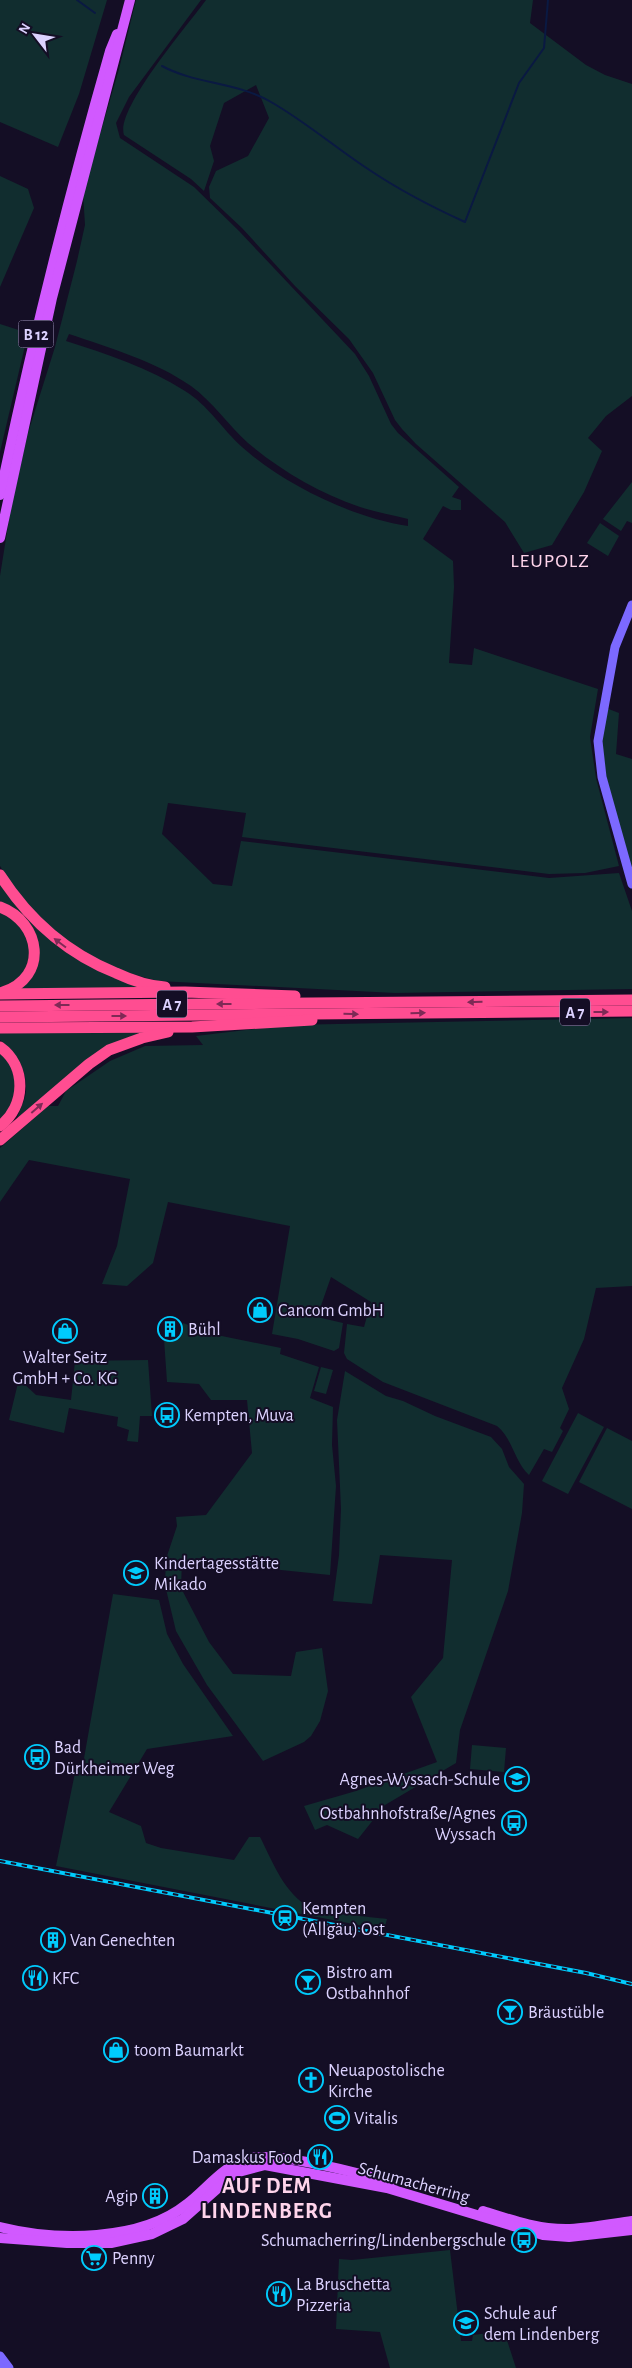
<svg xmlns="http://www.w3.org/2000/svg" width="632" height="2368" font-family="'Alegreya Sans',sans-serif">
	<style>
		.green { fill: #112d2f; fill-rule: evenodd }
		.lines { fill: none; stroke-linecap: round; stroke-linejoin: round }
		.stream { stroke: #0a1942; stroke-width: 2 }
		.secondary { stroke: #7c69ff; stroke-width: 9 }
		.primary { stroke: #d159ff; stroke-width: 10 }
		.highway { stroke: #ff4d91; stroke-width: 11 }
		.rail-casing { stroke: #00cbfd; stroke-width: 4 }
		.rail { stroke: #140e25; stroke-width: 2; stroke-dasharray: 5.5; stroke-linecap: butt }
		.oneway { fill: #7e2a56 }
		.labels { text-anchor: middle; stroke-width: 4; stroke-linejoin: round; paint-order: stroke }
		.shield { fill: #140e25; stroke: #a097be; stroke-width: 1 }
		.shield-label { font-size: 16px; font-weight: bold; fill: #dcd2ff }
		.poi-label { font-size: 18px; fill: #dcd2ff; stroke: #140e25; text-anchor: start }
		.street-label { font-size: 18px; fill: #dcd2ff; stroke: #140e25 }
		.quarter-label { font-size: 20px; letter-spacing: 1px; fill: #ffd4eb; stroke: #140e25 }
		.district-label { font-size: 22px; font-weight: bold; letter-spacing: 1px; fill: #ffd4eb; stroke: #140e25 }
	</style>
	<rect width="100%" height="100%" fill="#140e25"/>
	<g class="green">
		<path d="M0,0H107L79,94L58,147L0,122Z"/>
		<path d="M136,0H201L129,97L116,123L120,138L194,187L239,231L355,354L369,376L391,424L398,433L459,487L452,497L461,500V510H451L443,506L423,539L453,561L454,587L449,663L472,665L474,648L598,689L590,737L596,778L619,866L585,873L549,874L242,837L246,813L168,803L162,834L213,884L232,886L241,841L549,878L619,873L632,911V989L395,993L158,981C86,964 39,930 0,866V576L11,507L28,433L55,347L77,261L85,225L83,193L119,69ZM69,334C110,348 155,361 191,386C213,402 228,425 248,443C280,470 319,493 360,507C375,512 392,515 408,519V526C353,518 283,484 242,447C222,429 208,405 185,391C149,368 107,354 66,341Z"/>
		<path d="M206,0H533L530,23L586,65L605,75L632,84V396L606,416L588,438L602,451L584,492L552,545L524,553L505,522L416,444L402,429L395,420L373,373L349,339L295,286L242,228L210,198L209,187L216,171L248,156L269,118L256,85L224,103L210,146L214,161L204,191L191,179L124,135C115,109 189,24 206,0Z"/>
		<path d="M0,176L28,189L34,208L0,287Z"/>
		<path d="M0,324L28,333L0,452Z"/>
		<path d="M632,482V523L627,521L621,531L603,519Z"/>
		<path d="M600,523L619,536L608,556L587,543Z"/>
		<path d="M606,708L619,713L616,754L632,759V871L606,776L602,741Z"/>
		<path d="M0,882L40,931L154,989L19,990L38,942C30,919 23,910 0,902Z"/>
		<path d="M0,911C37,924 41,979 0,987Z"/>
		<path d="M632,1018V1286L596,1288L584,1339L562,1388L569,1409L560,1428L563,1431L552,1452L544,1449L529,1475C514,1461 513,1439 497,1426L383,1382L347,1359L344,1353L347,1324L364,1327L371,1302L331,1277L317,1317L343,1323L339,1348L334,1351L298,1339L272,1334L290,1226L168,1202L153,1263L127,1286L102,1284L117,1246L130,1179L29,1160L0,1202V1148L48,1106H58L66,1091L110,1061L145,1046L203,1045L196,1036L288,1025Z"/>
		<path d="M0,1032H149L139,1035L17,1119C19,1110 25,1101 26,1092C28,1071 16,1052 0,1040Z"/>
		<path d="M0,1052C20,1074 22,1098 0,1120Z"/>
		<path d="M183,1323L212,1334L281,1348L280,1354L319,1367L310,1398L333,1407L332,1445L336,1486L330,1575L182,1560L181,1588L209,1642L233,1674L291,1676L296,1652L322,1648L328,1691L320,1721L311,1736L304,1742L263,1761L207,1685L176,1631L165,1585L166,1559L177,1526L176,1517L206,1515L252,1453L247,1400H211L199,1384L167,1382L164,1339H179Z"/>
		<path d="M148,1360L152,1416H140L138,1442L127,1441L129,1430L117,1426L118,1417L69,1408L64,1433L9,1420L18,1383L22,1382L36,1395L71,1400L75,1361Z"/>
		<path d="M321,1367L333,1370L326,1394L314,1391Z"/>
		<path d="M345,1371L386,1396L403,1401L435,1416L491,1437L502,1449L509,1467L524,1484L522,1513L508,1591L460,1730L456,1763L385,1805L358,1839L327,1825L315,1830L304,1806L356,1791L437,1762L411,1697L443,1658L452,1560L380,1555L372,1604L333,1601L339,1555L341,1509L337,1420Z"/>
		<path d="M578,1413L604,1427L568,1494L542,1481Z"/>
		<path d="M607,1428L632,1441V1509L579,1482Z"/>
		<path d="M113,1594L159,1600L167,1634L183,1664L233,1736L147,1749L109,1812L141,1826L146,1843L161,1848L234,1860L249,1837H260C273,1862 284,1894 311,1908C320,1913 373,1917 387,1919L384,1930L56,1866L77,1763L83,1764Z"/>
		<path d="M472,1745L506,1748L504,1772L470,1769Z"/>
		<path d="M450,2250L461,2341H472L473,2335L504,2331L516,2368H390L380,2332L336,2329L339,2259L352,2260Z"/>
	</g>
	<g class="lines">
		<g class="stream">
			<path d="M77,0L95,13"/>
			<path d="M162,66C195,84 237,82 271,102C306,122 337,149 371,171C401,191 432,207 465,222L519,83L544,48L548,0"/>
		</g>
		<g class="secondary">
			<path d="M632,605L615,647L598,741L602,777L632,884"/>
			<path d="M0,2356L9,2368"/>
			<path d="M0,2367L1,2368"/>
		</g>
		<g class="primary">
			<path d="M0,495C31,346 68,198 110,51L117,34"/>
			<path d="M0,538L52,298L130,0"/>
			<path d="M483,2211C511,2220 540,2230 570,2229C591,2228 611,2224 632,2221"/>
			<path d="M0,2227C56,2241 140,2242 187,2204C208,2188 224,2164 251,2158C281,2152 362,2174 393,2183"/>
			<path d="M0,2238L67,2243H111L152,2234L183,2219L235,2173L265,2165L387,2188L543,2235L569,2237L632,2230"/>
		</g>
		<g class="highway">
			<path d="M0,875C29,920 66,953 116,973C131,980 148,986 165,987"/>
			<path d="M0,907C41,922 49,977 3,992"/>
			<path d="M0,994L185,992L295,996"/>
			<path d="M0,1006L632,1000"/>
			<path d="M0,1017L632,1011"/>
			<path d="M0,1028L192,1027L312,1020"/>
			<path d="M0,1047C27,1066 26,1106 0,1126"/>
			<path d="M0,1140L89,1064L109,1050L142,1038L168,1032"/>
		</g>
		<defs>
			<path id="rail" d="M0,1861L586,1973L632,1984"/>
		</defs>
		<use href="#rail" class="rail-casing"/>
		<use href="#rail" class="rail"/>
	</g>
	<defs><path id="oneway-solid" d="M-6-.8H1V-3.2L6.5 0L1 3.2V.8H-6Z" transform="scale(1.25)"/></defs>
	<g class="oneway">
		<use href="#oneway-solid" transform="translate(60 943) rotate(-143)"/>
		<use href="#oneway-solid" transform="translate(475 1002) rotate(179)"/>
		<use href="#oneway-solid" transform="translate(224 1004) rotate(180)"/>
		<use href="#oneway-solid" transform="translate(62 1005) rotate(180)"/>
		<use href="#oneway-solid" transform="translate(601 1012)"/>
		<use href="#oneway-solid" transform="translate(418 1013) rotate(-1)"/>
		<use href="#oneway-solid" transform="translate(351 1014) rotate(1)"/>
		<use href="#oneway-solid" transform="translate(119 1016)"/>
		<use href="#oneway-solid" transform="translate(37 1108) rotate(-41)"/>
	</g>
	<defs>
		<symbol id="shop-ring" viewBox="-11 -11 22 22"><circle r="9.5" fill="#140e25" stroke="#00cbfd" stroke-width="1.5"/><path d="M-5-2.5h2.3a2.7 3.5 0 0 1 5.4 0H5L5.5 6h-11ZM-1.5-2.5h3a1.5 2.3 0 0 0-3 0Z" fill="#00cbfd"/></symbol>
		<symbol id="building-ring" viewBox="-11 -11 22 22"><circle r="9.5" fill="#140e25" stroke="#00cbfd" stroke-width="1.5"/><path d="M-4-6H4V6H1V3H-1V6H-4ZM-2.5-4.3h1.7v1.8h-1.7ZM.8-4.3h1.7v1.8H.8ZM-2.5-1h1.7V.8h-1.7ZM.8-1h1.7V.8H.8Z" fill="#00cbfd"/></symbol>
		<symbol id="bus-ring" viewBox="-11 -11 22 22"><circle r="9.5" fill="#140e25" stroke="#00cbfd" stroke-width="1.5"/><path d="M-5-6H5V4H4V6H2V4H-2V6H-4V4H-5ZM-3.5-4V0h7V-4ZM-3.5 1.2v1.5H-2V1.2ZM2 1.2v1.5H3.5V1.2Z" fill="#00cbfd"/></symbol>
		<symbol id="school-ring" viewBox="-11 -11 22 22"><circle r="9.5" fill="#140e25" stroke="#00cbfd" stroke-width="1.5"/><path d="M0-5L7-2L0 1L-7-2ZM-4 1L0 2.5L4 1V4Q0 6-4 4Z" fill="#00cbfd"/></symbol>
		<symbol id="station-ring" viewBox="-11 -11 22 22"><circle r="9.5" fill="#140e25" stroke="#00cbfd" stroke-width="1.5"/><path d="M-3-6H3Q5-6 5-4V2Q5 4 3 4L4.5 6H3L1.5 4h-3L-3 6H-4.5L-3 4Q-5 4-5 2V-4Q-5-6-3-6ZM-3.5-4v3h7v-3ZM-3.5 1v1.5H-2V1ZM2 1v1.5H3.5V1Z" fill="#00cbfd"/></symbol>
		<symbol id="restaurant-ring" viewBox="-11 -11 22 22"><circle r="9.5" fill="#140e25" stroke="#00cbfd" stroke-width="1.5"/><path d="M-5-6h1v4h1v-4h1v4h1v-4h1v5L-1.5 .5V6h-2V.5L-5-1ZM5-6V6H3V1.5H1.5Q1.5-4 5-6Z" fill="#00cbfd"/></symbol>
		<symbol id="bar-ring" viewBox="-11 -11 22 22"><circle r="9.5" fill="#140e25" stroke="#00cbfd" stroke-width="1.5"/><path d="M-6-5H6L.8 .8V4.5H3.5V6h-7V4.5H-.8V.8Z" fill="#00cbfd"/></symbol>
		<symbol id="church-ring" viewBox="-11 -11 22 22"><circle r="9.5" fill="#140e25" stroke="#00cbfd" stroke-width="1.5"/><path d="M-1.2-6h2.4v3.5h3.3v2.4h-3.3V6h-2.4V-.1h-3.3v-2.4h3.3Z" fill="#00cbfd"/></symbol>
		<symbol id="stadium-ring" viewBox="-11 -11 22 22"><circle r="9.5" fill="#140e25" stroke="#00cbfd" stroke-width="1.5"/><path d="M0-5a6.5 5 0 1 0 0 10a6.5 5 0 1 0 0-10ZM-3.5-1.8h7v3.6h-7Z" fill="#00cbfd"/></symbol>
		<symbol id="supermarket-ring" viewBox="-11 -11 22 22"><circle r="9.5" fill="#140e25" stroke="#00cbfd" stroke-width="1.5"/><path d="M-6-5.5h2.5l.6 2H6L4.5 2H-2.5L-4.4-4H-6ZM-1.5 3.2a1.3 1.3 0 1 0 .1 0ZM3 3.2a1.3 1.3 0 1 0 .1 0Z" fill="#00cbfd"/></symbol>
	</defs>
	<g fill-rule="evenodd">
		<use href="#shop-ring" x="246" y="1296" width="28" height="28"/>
		<use href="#building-ring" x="156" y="1315" width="28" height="28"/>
		<use href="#shop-ring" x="51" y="1317" width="28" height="28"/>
		<use href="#bus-ring" x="153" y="1401" width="28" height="28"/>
		<use href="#school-ring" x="122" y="1559" width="28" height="28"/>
		<use href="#bus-ring" x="23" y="1743" width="28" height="28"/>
		<use href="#school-ring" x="503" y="1765" width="28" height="28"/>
		<use href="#bus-ring" x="500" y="1809" width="28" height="28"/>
		<use href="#station-ring" x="271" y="1904" width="28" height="28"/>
		<use href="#building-ring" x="39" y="1926" width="28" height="28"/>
		<use href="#restaurant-ring" x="21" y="1964" width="28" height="28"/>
		<use href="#bar-ring" x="294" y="1968" width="28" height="28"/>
		<use href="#bar-ring" x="496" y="1998" width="28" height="28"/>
		<use href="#shop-ring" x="102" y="2036" width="28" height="28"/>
		<use href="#church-ring" x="297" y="2066" width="28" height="28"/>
		<use href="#stadium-ring" x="323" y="2104" width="28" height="28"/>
		<use href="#restaurant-ring" x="306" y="2143" width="28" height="28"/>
		<use href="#building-ring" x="141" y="2182" width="28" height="28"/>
		<use href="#bus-ring" x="510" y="2226" width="28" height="28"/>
		<use href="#supermarket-ring" x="80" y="2244" width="28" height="28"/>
		<use href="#restaurant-ring" x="265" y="2280" width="28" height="28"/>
		<use href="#school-ring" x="452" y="2309" width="28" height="28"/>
	</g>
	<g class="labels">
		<g class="shield">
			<rect x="18.5" y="320.5" width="35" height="27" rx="4"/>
			<rect x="157" y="990.5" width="30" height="27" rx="4"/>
			<rect x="560" y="998.5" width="30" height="27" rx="4"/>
		</g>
		<g class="shield-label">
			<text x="36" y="340">B 12</text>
			<text x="172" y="1010">A 7</text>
			<text x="575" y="1018">A 7</text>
		</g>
		<g class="poi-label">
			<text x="278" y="1316">Cancom GmbH</text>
			<text x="188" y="1335">Bühl</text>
			<text x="65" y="1363" text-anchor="middle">Walter Seitz<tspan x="65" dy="21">GmbH + Co. KG</tspan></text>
			<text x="184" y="1421">Kempten, Muva</text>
			<text x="154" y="1569">Kindertagesstätte<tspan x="154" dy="21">Mikado</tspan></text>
			<text x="54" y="1753">Bad<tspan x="54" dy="21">Dürkheimer Weg</tspan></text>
			<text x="500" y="1785" text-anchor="end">Agnes-Wyssach-Schule</text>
			<text x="496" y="1819" text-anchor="end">Ostbahnhofstraße/Agnes<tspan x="496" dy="21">Wyssach</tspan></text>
			<text x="302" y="1914">Kempten<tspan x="302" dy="21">(Allgäu) Ost</tspan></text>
			<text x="70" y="1946">Van Genechten</text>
			<text x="326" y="1978">Bistro am<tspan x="326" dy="21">Ostbahnhof</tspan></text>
			<text x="52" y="1984">KFC</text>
			<text x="528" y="2018">Bräustüble</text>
			<text x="134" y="2056">toom Baumarkt</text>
			<text x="328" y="2076">Neuapostolische<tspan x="328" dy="21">Kirche</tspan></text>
			<text x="354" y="2124">Vitalis</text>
			<text x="302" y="2163" text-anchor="end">Damaskus Food</text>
			<text x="138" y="2202" text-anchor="end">Agip</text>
			<text x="506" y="2246" text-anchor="end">Schumacherring/Lindenbergschule</text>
			<text x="112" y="2264">Penny</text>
			<text x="296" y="2290">La Bruschetta<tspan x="296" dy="21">Pizzeria</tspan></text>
			<text x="484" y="2319">Schule auf<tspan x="484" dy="21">dem Lindenberg</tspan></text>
		</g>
		<g class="street-label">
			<text transform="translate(414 2182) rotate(15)" y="6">Schumacherring</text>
		</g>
		<g class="quarter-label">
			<text x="550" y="567">LEUPOLZ</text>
		</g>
		<g class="district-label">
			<text x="267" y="2193">AUF DEM<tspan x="267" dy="25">LINDENBERG</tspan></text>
		</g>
	</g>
	<g transform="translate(35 35) rotate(301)" stroke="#140e25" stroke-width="4" paint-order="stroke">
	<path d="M0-4L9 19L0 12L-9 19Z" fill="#dcd2ff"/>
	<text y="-8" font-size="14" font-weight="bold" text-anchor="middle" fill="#dcd2ff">N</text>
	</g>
</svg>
